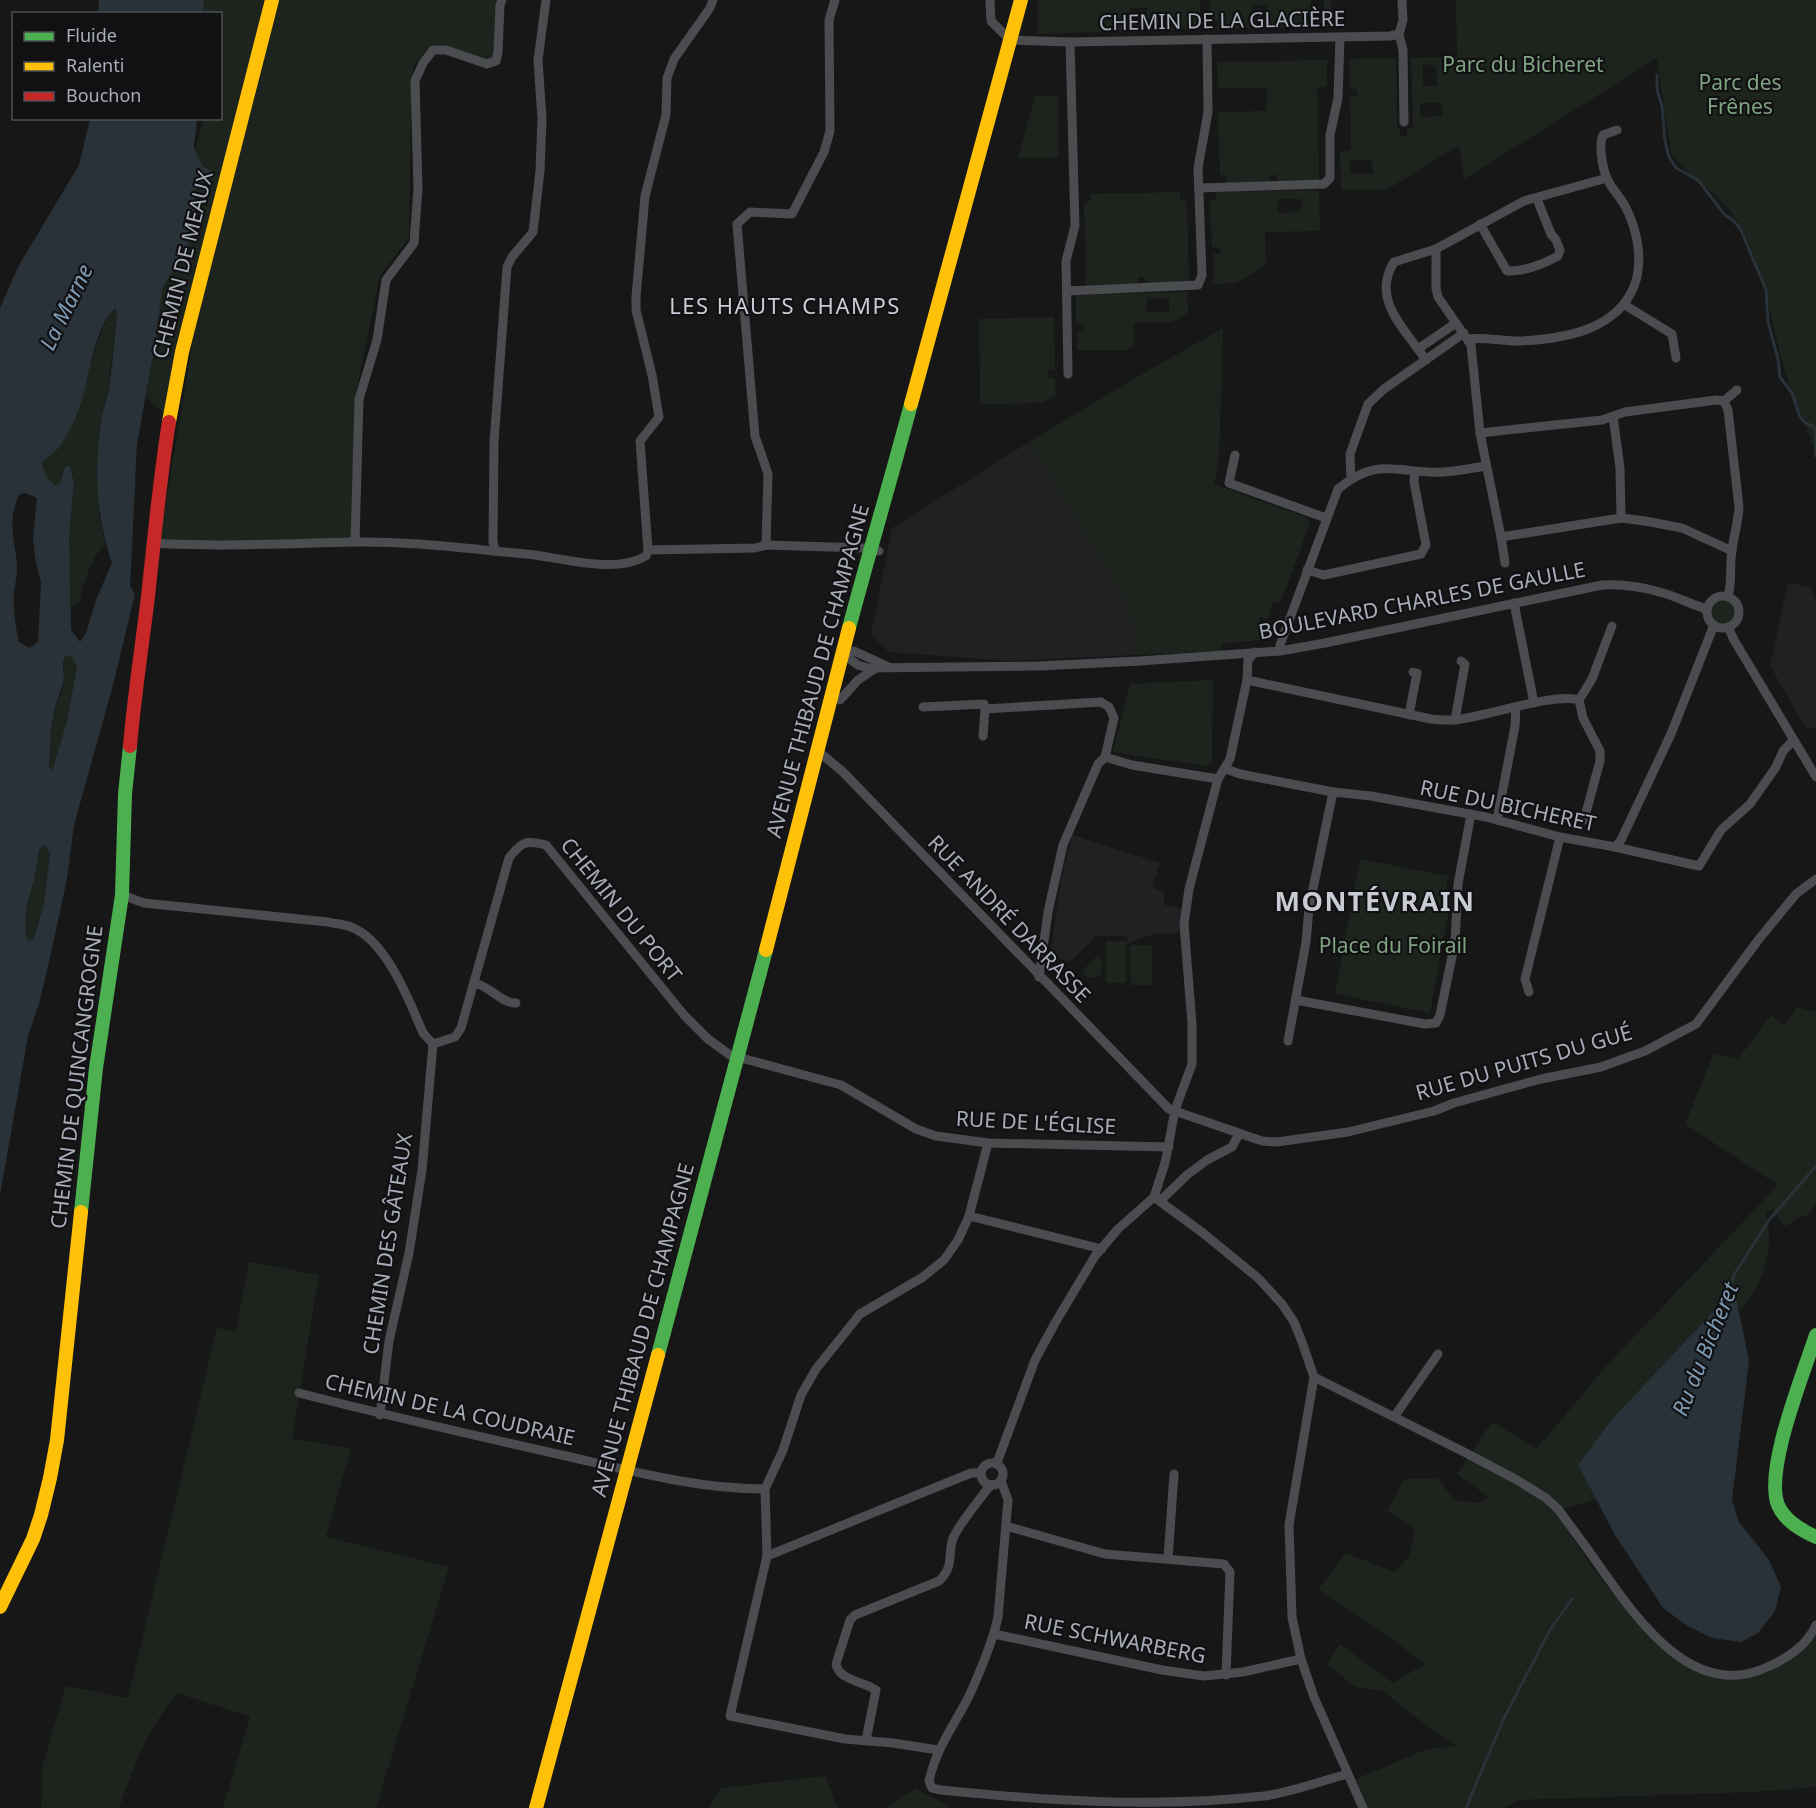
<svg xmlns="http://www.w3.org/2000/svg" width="1816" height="1808" font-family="'Noto Sans',sans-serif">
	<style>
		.built { fill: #212123 }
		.green { fill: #1d241e; fill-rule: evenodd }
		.water { fill: #2a3239; fill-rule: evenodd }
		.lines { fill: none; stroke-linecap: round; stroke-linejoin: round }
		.stream { stroke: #2a3239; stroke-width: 3 }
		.street { stroke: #4b4c50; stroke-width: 9 }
		.fast { stroke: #4caf50; stroke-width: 14 }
		.slow { stroke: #ffc107; stroke-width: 14 }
		.jam { stroke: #c62828; stroke-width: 14 }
		.labels { text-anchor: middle; stroke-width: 4.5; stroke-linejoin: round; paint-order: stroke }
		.street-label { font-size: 21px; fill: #a8adb8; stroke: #111113 }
		.park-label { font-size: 21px; fill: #7fa381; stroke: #111113 }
		.neighbourhood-label { font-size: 22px; letter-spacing: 1.5px; fill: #c9ccd4; stroke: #111113 }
		.water-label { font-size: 22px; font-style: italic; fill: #7f9bb3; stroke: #111113 }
		.district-label { font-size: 27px; font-weight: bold; letter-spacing: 1.5px; fill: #c9ccd4; stroke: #111113 }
	</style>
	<rect width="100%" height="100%" fill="#171717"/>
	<g class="built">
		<path d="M1029,442L1127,602L1134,634V655L1010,661L889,652L871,635L892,528Z"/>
		<path d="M1788,583L1811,587L1816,602V727L1807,730L1770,666Z"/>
		<path d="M1072,835L1160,863L1152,887L1164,892V905L1181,908L1179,933L1154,934L1127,944V936H1093V940L1068,963L1060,958L1050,956L1061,880Z"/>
	</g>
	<g class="green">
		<path d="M204,0H502L496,61L427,49L413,67L411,98L409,238L380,276L354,401L355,542L159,544L192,346L187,344L169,419L146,396L162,289L203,119L220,118V14L203,13Z"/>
		<path d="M1037,0H1200V29L1038,34ZM1147,8V24H1140V20H1130V8Z"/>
		<path d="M1210,0H1311L1312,19H1325L1324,0H1331L1332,27L1211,29V27H1218V20H1211ZM1251,5H1267L1268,20H1261L1260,16L1251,17Z"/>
		<path d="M1456,0H1816V452C1806,427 1794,401 1786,375C1770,324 1766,269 1738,222C1721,194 1689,179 1671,153L1657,58L1464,179L1459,145L1388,189L1341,190L1340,151L1351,150L1350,97L1357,96L1356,89H1349V59L1396,58L1397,129H1400V136H1407V129L1413,128L1411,58L1457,57ZM1423,64L1436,66L1437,86H1423ZM1442,103V116L1420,117V103ZM1350,160H1372L1373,173L1350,174Z"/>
		<path d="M1327,60V86L1317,87L1319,181L1277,182V175H1269V182L1227,183V175H1220L1218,112L1267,111V88H1218L1217,62Z"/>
		<path d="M1035,96H1058L1059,157L1018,158Z"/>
		<path d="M1319,190L1320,231L1265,232L1266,265L1236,283L1213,284V254H1220V247H1212L1210,200H1216V192ZM1278,199H1301V212L1278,213Z"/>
		<path d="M1180,192V199L1187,200L1189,283L1146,284L1145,277H1138V284L1086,285L1084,202L1091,201V194Z"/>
		<path d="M1187,292L1188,313L1172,322L1134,323V346L1128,350H1077V332H1084L1083,324H1076V295ZM1169,298V312H1147V299Z"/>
		<path d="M115,307L117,313L109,384L101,421L97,464L99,513L105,545C91,556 83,586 79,603L71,606L69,536L74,483L70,466L65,467L60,484L54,485L45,474L42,462C47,458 52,454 57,450C61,446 64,439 67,434C90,395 87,345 115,307Z"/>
		<path d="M1054,317L1055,370H1048V378H1055L1056,395L1042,403L980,404L979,319Z"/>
		<path d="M1223,328L1219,459L1214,484L1308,518L1307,521L1310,523L1280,604L1273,602L1268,619L1260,617L1261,640L1222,644V651L1134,655V634L1127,602L1029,442L1130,381Z"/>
		<circle cx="1723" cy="612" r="12"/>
		<path d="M65,656L72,657L77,666L67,721L52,772C45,759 52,721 56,706C58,698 64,688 64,679C65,670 62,665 65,656Z"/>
		<path d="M1213,680L1212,761L1206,766L1113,752L1130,684Z"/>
		<path d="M44,845L50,853L44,903L34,940H27C20,918 30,897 35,875C37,866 37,857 40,848Z"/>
		<path d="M1360,859L1448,876L1446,891H1451V898L1430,1013L1335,994Z"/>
		<rect x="1106" y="941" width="20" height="42"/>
		<path d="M1130,945H1152V985H1131Z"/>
		<path d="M1097,956L1103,961L1100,976L1088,978L1083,973V970Z"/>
		<path d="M1797,1007L1816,1012V1203C1808,1219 1810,1214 1795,1219L1790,1224L1784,1226L1773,1210H1768L1766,1214C1775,1247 1764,1281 1743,1308L1738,1309L1736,1298L1727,1297L1609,1422L1579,1465L1596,1499L1555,1512L1596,1573L1627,1610L1701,1671L1759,1674L1816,1631V1787L1753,1792L1520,1800L1503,1808H1367L1356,1779L1427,1749L1456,1746L1411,1714L1384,1691L1356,1687L1327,1665L1340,1644L1393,1683L1425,1664L1391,1638L1318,1589L1346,1553L1395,1572L1409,1557L1415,1528L1387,1511L1404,1479L1438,1478L1454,1500L1481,1503L1489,1497L1457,1474L1492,1422L1537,1448L1610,1362L1778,1185L1685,1124L1714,1053L1738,1059L1771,1015L1785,1026Z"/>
		<path d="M249,1262L319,1275L292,1439L351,1448L326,1537L449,1567L376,1808H223L250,1717L177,1693C147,1731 135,1763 119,1808H41L43,1764L66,1686L128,1698L217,1328L236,1331Z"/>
		<path d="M826,1776L837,1808H709L721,1788Z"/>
		<path d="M916,1789L948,1805L950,1808H885Z"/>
	</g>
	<g class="water">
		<path d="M99,0H204L203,13H98Z"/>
		<path d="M90,119H197L194,147L202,166L212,171L192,193L200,212L185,216L193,236L162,289L156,338L137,444L130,586L135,594L113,685L74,825L67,879L49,962L39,1004L28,1036L0,1195V308L18,267L79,165ZM115,308L117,313C115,336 113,359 110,382C108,395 103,409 101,422C94,470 96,518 112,563L96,600L86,633L80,642L71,630L69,536L74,483L70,466L65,467L60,484L54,485L45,474L42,462C48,457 55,453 60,446C69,433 77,416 82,400C91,370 93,331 115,308ZM25,493L37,498L33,538L35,557L41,583L38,642L30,648L19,642C15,626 13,608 14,592C15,584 17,576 17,569C16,540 6,525 19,495ZM65,656L72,657L77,666L67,721L52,771L49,766L51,729L55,707L64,680L63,663ZM44,845L50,853L44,903L34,939L28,940C20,919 30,897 35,876C37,866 37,857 40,848Z"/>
		<path d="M1727,1297L1736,1298L1749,1361L1732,1500L1739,1522L1769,1560L1781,1587L1775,1611L1758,1633L1741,1642L1713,1638L1689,1627L1663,1608L1615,1535L1578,1465L1611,1420Z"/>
	</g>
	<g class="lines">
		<g class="stream">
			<path d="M1657,75V90L1662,106L1665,141L1669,157L1676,168L1698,180L1725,215L1734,221L1741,230L1766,290L1768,322L1778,359L1780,377L1792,393L1800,417L1805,423L1813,426L1816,431V456"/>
			<path d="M1726,1300L1734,1275L1769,1220L1816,1166"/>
			<path d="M1466,1808L1504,1718L1550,1630L1572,1599"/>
		</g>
		<g class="street">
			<path d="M990,0L991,21L1010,40L1070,42L1390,36L1399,34L1403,20L1402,0"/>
			<path d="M1399,34L1403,50L1404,122"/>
			<path d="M1199,188L1324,184L1330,178V135L1338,98L1340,37"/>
			<path d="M1480,224L1507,271C1523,272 1544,264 1558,256L1560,250L1556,240L1551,234L1537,199"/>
			<path d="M1436,249V289L1438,297L1471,345L1480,433L1501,537L1621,518L1645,521L1682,528L1732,551"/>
			<path d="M1067,291L1198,285L1202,275L1198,168L1208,112L1207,39"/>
			<path d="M1625,305L1672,334L1676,358"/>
			<path d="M1469,339C1485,337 1502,341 1519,341C1566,339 1624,329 1637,277C1642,253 1636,227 1625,206C1621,198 1614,191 1610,184C1603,174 1598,146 1603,135L1617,130"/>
			<path d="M1418,349L1456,323"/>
			<path d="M1426,360C1406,330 1370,300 1394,262L1436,249L1524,201L1607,178"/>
			<path d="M1068,374L1066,261L1075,226L1070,42"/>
			<path d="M1724,401L1737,390"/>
			<path d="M1613,416L1620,468L1621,518"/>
			<path d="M1480,433L1602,420L1625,412L1716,400L1724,401L1728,410L1739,507C1738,525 1732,541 1731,559C1730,574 1732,581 1728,597"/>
			<path d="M1235,455L1229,483L1326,518"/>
			<path d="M1351,478L1350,454L1368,404L1384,389L1464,333"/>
			<path d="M1501,537L1505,563"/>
			<path d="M355,542L359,399L377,340L386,280L414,243L418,188L415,81L423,63L433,50H446L487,64L496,61L498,52L500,5L502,0"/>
			<path d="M154,543C175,545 196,544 217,545C263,545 308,543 353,542C411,541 469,549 526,554C560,557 614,575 646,556L648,550L755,548L766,545L865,548L879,551"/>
			<path d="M766,545L768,474L755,436L737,224L750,212L792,214L824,152L830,131L829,20L835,0"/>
			<path d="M648,550L640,441L659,417L652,375L636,310V297L645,196L666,115L667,78L674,59L710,8L713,0"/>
			<path d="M495,551L493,541L494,442L507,267L512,257L533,232L540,171L542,119L538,60L546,0"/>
			<path d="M1307,570L1324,575L1421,554L1426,545L1414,482L1415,471"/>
			<circle cx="1723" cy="612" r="16"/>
			<path d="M1514,603L1534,703"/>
			<path d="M1728,627L1734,640L1816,777"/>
			<path d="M1280,651V645L1338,489C1380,454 1398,475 1444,472C1458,471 1472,468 1486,466"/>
			<path d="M844,655L858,665L868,668L1039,666L1140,661L1280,651L1325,643L1602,585C1623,584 1643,587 1663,593C1678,597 1692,605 1707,609"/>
			<path d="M844,655L854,651L889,667"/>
			<path d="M1247,680L1431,719C1438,720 1447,720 1454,720C1484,717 1556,692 1579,700L1583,718L1600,751V761L1584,820"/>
			<path d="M840,700L858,680L876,668"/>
			<path d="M1579,700L1592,679L1612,626"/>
			<path d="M923,707L984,704L985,709L1101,702L1109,707L1114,718L1105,757L1098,764L1063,845L1048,912L1039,977"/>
			<path d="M1409,715L1417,673L1413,672"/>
			<path d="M1455,720L1465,664L1461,661"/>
			<path d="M983,736L985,709"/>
			<path d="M818,751L843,772L1169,1109L1262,1141L1277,1142L1348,1132L1434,1111L1454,1103L1541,1079L1601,1067L1645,1051L1696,1024L1759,939L1796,894L1816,879"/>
			<path d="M1105,757L1132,765L1218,779"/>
			<path d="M1226,769L1240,774L1333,792L1371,796L1486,817L1560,837L1615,847L1621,840L1671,734L1714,625"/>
			<path d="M1497,820L1515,726L1516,707"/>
			<path d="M1615,847L1699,866L1721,830L1750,804L1776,767L1783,751L1794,740"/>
			<path d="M122,895L144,903L328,922C335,924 344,924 351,927C386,940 409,1000 423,1033L433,1044L455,1037L461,1028L509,858C522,841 526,840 546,845L684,1015L708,1039L730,1055L841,1085L916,1129L936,1136L988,1143L1169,1147"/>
			<path d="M475,983C491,987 501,1003 516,1003"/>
			<path d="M1529,992L1525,979L1560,837"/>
			<path d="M1296,1000L1425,1024L1436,1023L1440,1015L1455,942L1458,884L1471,814"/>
			<path d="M1288,1041L1306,942L1309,908L1333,792"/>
			<path d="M1154,1197L1203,1233L1258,1278L1282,1304L1294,1322L1302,1342L1314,1377L1289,1525L1292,1617L1301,1659L1314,1697L1363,1808"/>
			<path d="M1160,1201L1187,1175L1207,1160L1232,1147L1239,1134"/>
			<path d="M969,1216L1102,1249"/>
			<path d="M1314,1377L1466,1453L1517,1480L1546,1498L1558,1509C1571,1527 1585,1545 1598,1564C1634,1615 1691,1701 1765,1668C1786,1659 1806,1647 1816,1625"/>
			<path d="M299,1393C388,1416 477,1436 566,1456C631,1471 697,1489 765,1489"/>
			<path d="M380,1415L389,1341L409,1253L422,1170L433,1044"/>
			<path d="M1394,1417L1438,1354"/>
			<circle cx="992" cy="1474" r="11"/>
			<path d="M995,1463L998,1460L1035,1360L1055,1323L1095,1256L1118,1229L1154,1197L1165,1163L1175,1110L1192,1064V1024L1184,924L1189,889L1215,790L1218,779L1230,759L1247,680L1248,660L1255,652"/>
			<path d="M1001,1481L1008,1500L998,1617C993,1640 979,1674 969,1696C954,1726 936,1748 929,1781L932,1788L941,1790C1048,1801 1157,1808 1264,1796C1292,1792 1320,1781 1348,1774"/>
			<path d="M1006,1526L1105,1554L1224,1564L1230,1572L1226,1675"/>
			<path d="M767,1556L971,1473H981"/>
			<path d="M1168,1559L1174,1474"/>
			<path d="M994,1634L1162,1670L1204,1676L1243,1672L1301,1659"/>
			<path d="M866,1740L876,1690C864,1681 839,1681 836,1664L850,1620L855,1615L939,1581C956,1565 946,1553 954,1536C963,1519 977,1503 988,1488L992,1485"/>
			<path d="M938,1750L893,1743L845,1739L730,1716L767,1556L765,1489L783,1450L801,1395L816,1369L860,1314L923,1277L944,1260L958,1240L969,1216L988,1143"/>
		</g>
		<g class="fast">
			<path d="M849,628C869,553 891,479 911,404"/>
			<path d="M81,1212L96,1068L122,895L125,794L130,746"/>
			<path d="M1816,1335C1804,1372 1764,1470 1778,1505C1785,1521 1801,1530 1816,1537"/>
			<path d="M658,1355L766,950"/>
		</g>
		<g class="slow">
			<path d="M911,404L1021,0"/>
			<path d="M169,422L182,352L272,0"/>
			<path d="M766,950L849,628"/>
			<path d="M0,1607L33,1539L41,1515L50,1478L57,1440L81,1212"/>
			<path d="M536,1808L658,1355"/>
		</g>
		<path class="jam" d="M130,746C134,699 141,652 147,605C154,544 159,483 169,422"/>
	</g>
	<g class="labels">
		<g class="street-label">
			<text transform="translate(1222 21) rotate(-1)" y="7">CHEMIN DE LA GLACIÈRE</text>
			<text transform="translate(183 265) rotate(-76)" y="7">CHEMIN DE MEAUX</text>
			<text transform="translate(1422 601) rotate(-11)" y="7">BOULEVARD CHARLES DE GAULLE</text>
			<text transform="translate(818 671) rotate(-75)" y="7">AVENUE THIBAUD DE CHAMPAGNE</text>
			<text transform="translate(1508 806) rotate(12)" y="7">RUE DU BICHERET</text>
			<text transform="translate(621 910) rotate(51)" y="7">CHEMIN DU PORT</text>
			<text transform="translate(1009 919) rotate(46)" y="7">RUE ANDRÉ DARRASSE</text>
			<text transform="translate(1524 1063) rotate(-16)" y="7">RUE DU PUITS DU GUÉ</text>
			<text transform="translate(77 1077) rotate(-83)" y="7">CHEMIN DE QUINCANGROGNE</text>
			<text transform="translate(1036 1123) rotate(3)" y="7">RUE DE L'ÉGLISE</text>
			<text transform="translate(388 1244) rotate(-81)" y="7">CHEMIN DES GÂTEAUX</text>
			<text transform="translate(643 1330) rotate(-75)" y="7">AVENUE THIBAUD DE CHAMPAGNE</text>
			<text transform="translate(450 1410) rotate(13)" y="7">CHEMIN DE LA COUDRAIE</text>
			<text transform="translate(1115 1639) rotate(11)" y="7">RUE SCHWARBERG</text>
		</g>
		<g class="park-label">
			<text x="1523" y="72">Parc du Bicheret</text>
			<text x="1740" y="90">Parc des<tspan x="1740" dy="24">Frênes</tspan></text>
			<text x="1393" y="953">Place du Foirail</text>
		</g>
		<g class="neighbourhood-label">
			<text x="785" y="314">LES HAUTS CHAMPS</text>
		</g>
		<g class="water-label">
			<text transform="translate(66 307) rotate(-64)" y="8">La Marne</text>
			<text transform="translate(1705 1349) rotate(-68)" y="8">Ru du Bicheret</text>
		</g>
		<g class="district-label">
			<text x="1375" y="911">MONTÉVRAIN</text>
		</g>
	</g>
	<rect x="12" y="12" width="210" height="108" fill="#111113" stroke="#4d4f55" stroke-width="1.5"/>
	<rect x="24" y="32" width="30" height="9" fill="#4caf50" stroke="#4d4f55" stroke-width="1.5"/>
	<text x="66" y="42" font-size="18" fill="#a8adb8">Fluide</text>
	<rect x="24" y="62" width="30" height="9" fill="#ffc107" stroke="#4d4f55" stroke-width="1.5"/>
	<text x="66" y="72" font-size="18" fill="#a8adb8">Ralenti</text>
	<rect x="24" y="92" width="30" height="9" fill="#c62828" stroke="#4d4f55" stroke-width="1.5"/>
	<text x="66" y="102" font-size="18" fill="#a8adb8">Bouchon</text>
</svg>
